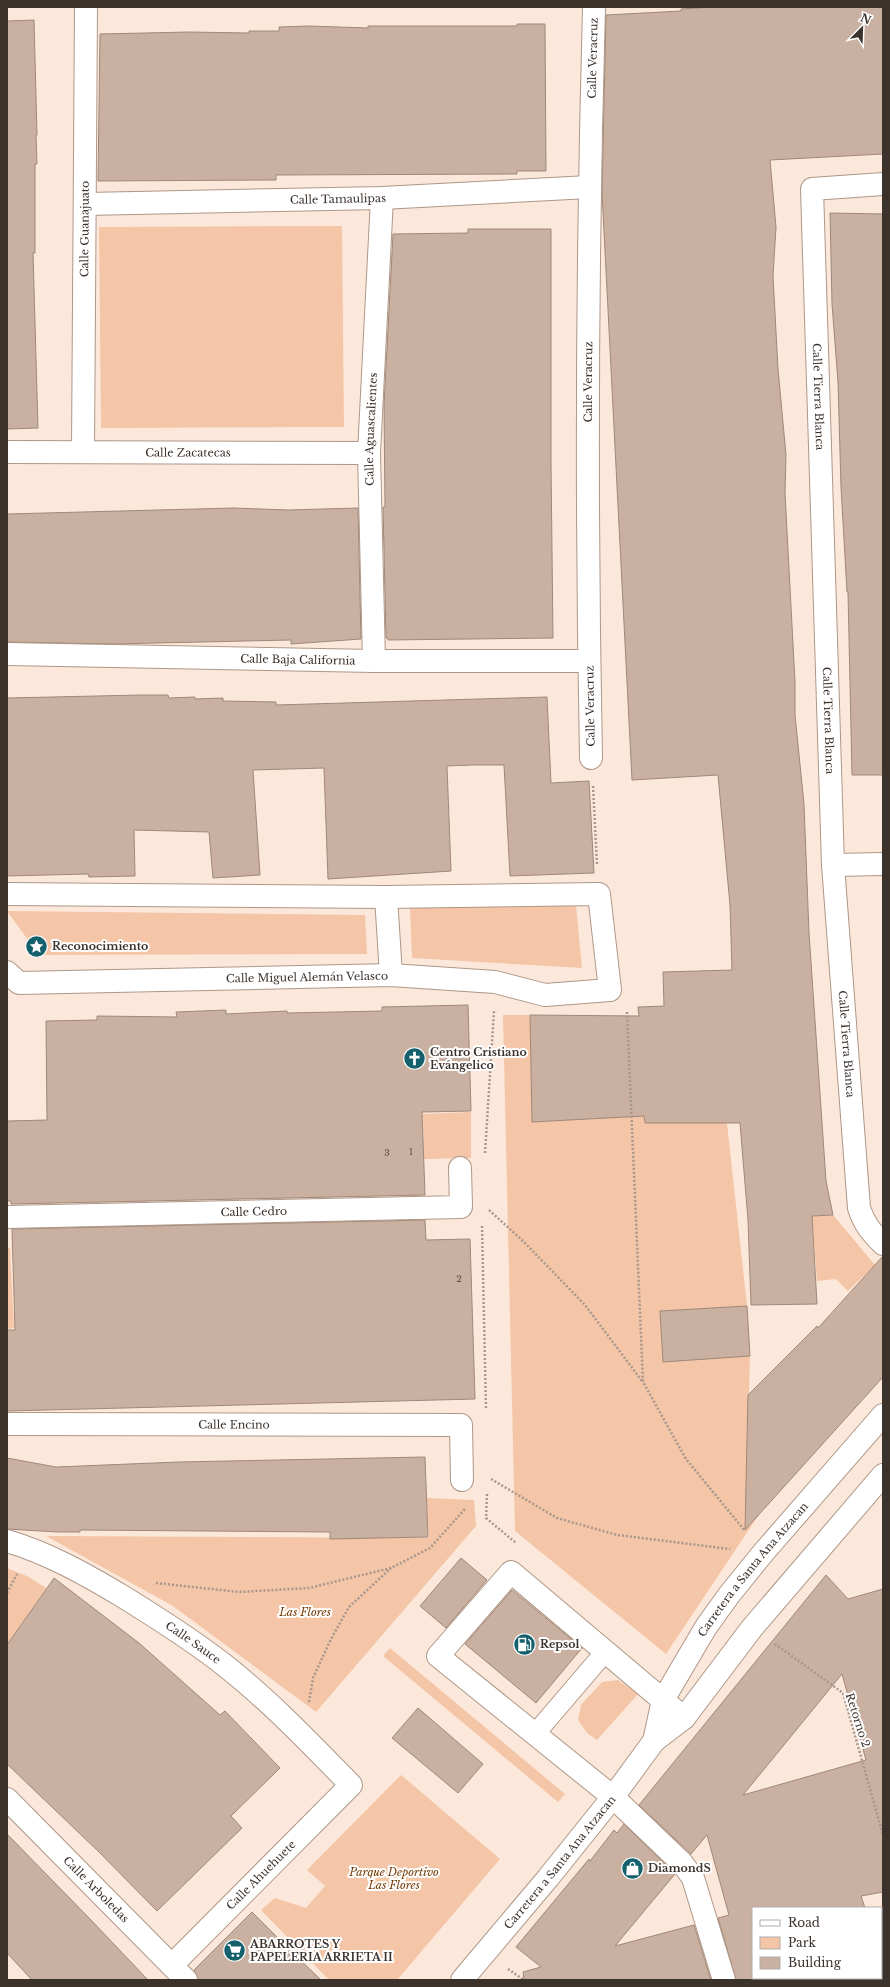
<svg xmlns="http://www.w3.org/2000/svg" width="890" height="1987" font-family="'Libre Baskerville',serif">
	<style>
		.green { fill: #f4c5a6 }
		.building { fill: #c9b0a1; stroke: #9f8879; fill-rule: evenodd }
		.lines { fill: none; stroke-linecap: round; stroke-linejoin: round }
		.service-casing { stroke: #ae9787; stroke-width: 21 }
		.minor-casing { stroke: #ae9787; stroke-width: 24 }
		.tertiary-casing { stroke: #ae9787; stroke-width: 24 }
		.path { stroke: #a7978e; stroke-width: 2.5; stroke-dasharray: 2 2; stroke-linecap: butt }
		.service { stroke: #fff; stroke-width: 19 }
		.minor { stroke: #fff; stroke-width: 22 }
		.tertiary { stroke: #fff; stroke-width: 22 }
		.labels { text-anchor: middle; stroke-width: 4; stroke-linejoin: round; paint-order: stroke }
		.number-label { font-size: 9px; fill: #5f5249 }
		.street-label { font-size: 11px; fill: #3c322c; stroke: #fff }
		.poi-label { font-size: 11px; font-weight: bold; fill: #3c322c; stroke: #fff; text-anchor: start }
		.park-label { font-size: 11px; font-style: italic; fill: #753a02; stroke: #fff }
	</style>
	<rect width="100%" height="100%" fill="#fce8db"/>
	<g class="green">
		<path d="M342,226L344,427L101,428L99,227Z"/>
		<path d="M576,905L582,968L412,958L410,908Z"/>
		<path d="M7,911L365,915L367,954L39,955Z"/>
		<path d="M503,1015H530L532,1122L626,1117L635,1024L645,1123H727L747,1306L660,1311L663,1362L750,1356L746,1503L758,1516L666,1654L515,1531Z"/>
		<path d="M471,1112V1158L424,1159L423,1114Z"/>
		<path d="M833,1215L875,1265L848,1291L836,1279L817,1281L812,1216Z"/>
		<path d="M7,1248H10L14,1328L7,1329Z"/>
		<path d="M427,1498L474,1500L476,1526L316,1712L173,1606L46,1536L429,1538Z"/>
		<path d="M7,1568L29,1577L46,1588L7,1645Z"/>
		<path d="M390,1648L565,1794L558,1802L383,1656Z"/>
		<path d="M618,1680L638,1694L597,1740L588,1734L578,1720L581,1705L602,1682Z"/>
		<path d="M401,1775L500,1859L397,1980H329L261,1910L275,1898L306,1908L325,1886L307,1870Z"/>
	</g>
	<g class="building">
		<path d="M713,7H883V154L770,160L776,227L773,276L778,369L786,455L785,493L795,682V715L804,804L809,933L826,1181L833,1215L812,1216L817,1304L751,1305L748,1220L740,1123H645L644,1116L532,1122L530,1015L639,1016L638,1007L664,1006L663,972L732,970L730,905L718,775L632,780L602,192L606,15L681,11V9Z"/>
		<path d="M34,20L37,135H36L37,164H35V253H33L38,428L7,429V21Z"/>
		<path d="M517,24H545L546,171H517V174L276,175V180L98,181L100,34L189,32L249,33V31H279V27L309,26L368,28V26H517Z"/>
		<path d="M830,213L883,214V775H852L848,592H847L841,487L838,382L832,304Z"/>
		<path d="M468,229H551V462L553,638L388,640V638H386L383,507H385L384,405L393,234L468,233Z"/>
		<path d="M233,508L288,510L358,508L361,639L291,644V640L113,644L7,642V514Z"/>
		<path d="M141,695H168L169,698L195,697V699L223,698V701L276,702V705L547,697L551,783L589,781L594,873L510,876L504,765H473L447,766L451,871L328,879L324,768L253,770L260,875L213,878L209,832L134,830L135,876L89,877L88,874L7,876V698Z"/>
		<path d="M468,1005L471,1111L422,1112L425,1195L11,1204V1201H7V1121L47,1120L46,1021L97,1020V1016L177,1017L176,1012L226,1010V1014L287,1011V1013L382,1011V1007Z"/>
		<path d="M425,1220L426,1240L470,1239L475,1399L7,1411V1330H15L12,1229Z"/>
		<path d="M883,1256V1377L745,1530L748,1395L817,1326L818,1328Z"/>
		<path d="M747,1306L750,1356L663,1362L660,1311Z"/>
		<path d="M425,1457L428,1537L330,1539V1532L80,1530V1532H58L7,1529V1458L56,1467L178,1462Z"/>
		<path d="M461,1558L487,1580L446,1628L420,1606Z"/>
		<path d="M826,1575L848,1599L883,1589V1892L861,1896L865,1908H753V1980H736L718,1918L729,1915L707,1835L691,1854L639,1805ZM842,1674L866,1760L743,1795Z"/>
		<path d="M54,1578L139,1643L220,1715L225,1711L280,1768L231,1816L242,1828L157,1911L99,1852L7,1764V1645Z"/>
		<path d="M512,1590L582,1648L536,1703L465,1644Z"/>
		<path d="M418,1708L483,1764L458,1793L392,1738Z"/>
		<path d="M624,1824L675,1874L615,1946L694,1925L711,1980H524L523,1972L541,1967L516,1947L589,1859L590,1861L614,1830L617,1833Z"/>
		<path d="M7,1834L91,1920L148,1980H32L7,1953Z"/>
		<path d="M252,1912L290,1950L321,1980H198L194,1970Z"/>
	</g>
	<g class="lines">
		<defs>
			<path id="service" d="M535,1734L605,1652"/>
			<g id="minor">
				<path id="s1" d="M883,184L812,189L833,865L859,1208C864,1224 872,1233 883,1244"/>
				<path id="s2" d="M86,204L382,198L589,187"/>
				<path id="s3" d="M7,452L369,453"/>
				<path id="s4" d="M83,452L86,7"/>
				<path id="s5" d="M7,654L374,661H589"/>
				<path id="s6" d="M374,661L369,453L382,198"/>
				<path id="s7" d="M591,758C586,508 587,257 594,7"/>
				<path d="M833,865L883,864"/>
				<path d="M7,894L386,897L599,894L610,990L545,995L495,982L391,975L19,983L7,972"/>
				<path d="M386,897L391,975"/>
				<path id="s8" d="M7,1217L461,1207L460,1168"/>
				<path id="s9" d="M7,1424L461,1425L462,1480"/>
				<path id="s10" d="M7,1541C48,1553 85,1574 122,1596C156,1617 191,1639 223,1664C269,1700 310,1743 351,1785L172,1965"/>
				<path d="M684,1718L511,1572L438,1656L613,1797L682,1863L693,1878L724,1980"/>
				<path id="s11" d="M7,1799L186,1980"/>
			</g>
			<g id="tertiary">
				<path id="s12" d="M654,1741L663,1700L706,1627L729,1595L763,1553L883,1415"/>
				<path id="s13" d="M462,1980L548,1878L613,1797L654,1741L684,1718L752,1628L883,1475"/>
			</g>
		</defs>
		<use href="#service" class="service-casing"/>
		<use href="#minor" class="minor-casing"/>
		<use href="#tertiary" class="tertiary-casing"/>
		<g class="path">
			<path d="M593,786L597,865"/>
			<path d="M627,1012L643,1382L686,1459L745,1531"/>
			<path d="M485,1153L494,1011"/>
			<path d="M489,1210L522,1240L585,1305L642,1381"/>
			<path d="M482,1226L486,1409"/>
			<path d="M491,1479L557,1518L617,1535L730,1549"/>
			<path d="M487,1494L486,1518L516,1543"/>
			<path d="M156,1583L239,1592L309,1588L391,1568L430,1548L464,1510V1507"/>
			<path d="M7,1593L17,1574"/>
			<path d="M775,1644L843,1693L883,1835"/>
			<path d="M309,1702L313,1678L330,1641L349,1607L391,1568"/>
			<path d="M508,1969L524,1980"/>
		</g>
		<use href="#service" class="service"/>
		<use href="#minor" class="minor"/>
		<use href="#tertiary" class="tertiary"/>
	</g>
	<defs>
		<symbol id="sight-disc" viewBox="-11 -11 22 22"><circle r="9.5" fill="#14606d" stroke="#fff"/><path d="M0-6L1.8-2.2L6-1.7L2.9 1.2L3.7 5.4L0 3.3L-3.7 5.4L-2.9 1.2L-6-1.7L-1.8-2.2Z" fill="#fff"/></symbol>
		<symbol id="church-disc" viewBox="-11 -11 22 22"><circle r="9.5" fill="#14606d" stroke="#fff"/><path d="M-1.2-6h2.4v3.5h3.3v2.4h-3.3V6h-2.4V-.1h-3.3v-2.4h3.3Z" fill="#fff"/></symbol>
		<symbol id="fuel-disc" viewBox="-11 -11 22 22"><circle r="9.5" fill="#14606d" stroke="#fff"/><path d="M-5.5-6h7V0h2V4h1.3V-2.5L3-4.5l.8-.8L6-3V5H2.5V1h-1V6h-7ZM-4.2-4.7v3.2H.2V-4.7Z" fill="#fff"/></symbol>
		<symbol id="shop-disc" viewBox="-11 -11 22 22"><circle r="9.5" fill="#14606d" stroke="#fff"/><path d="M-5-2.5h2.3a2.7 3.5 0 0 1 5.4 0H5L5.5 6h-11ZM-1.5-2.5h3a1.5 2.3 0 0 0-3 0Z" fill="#fff"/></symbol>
		<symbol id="supermarket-disc" viewBox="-11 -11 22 22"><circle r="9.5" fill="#14606d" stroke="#fff"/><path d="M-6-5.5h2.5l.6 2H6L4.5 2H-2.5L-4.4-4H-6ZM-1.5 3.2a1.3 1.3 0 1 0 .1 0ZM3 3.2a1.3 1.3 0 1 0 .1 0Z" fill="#fff"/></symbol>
	</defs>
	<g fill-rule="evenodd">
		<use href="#sight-disc" x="24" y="934" width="25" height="25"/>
		<use href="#church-disc" x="402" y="1046" width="25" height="25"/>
		<use href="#fuel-disc" x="512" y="1632" width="25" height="25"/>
		<use href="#shop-disc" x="620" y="1856" width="25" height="25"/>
		<use href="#supermarket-disc" x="222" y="1938" width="25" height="25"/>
	</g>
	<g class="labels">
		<g class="number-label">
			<text x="411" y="1155">1</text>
			<text x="387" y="1156">3</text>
			<text x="459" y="1282">2</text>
		</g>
		<g class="street-label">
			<text dy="4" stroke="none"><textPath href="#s7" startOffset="700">Calle Veracruz</textPath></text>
			<text dy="4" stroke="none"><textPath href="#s2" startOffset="252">Calle Tamaulipas</textPath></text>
			<text dy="4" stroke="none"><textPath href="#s4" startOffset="223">Calle Guanajuato</textPath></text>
			<text dy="4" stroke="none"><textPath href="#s7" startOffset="376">Calle Veracruz</textPath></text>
			<text dy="4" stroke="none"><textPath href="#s1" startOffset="279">Calle Tierra Blanca</textPath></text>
			<text dy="4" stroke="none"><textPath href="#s6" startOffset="232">Calle Aguascalientes</textPath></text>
			<text dy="4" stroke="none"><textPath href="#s3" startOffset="181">Calle Zacatecas</textPath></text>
			<text dy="4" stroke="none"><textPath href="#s5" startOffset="291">Calle Baja California</textPath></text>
			<text transform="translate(590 706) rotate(-91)" y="4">Calle Veracruz</text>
			<text dy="4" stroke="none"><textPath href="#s1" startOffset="603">Calle Tierra Blanca</textPath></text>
			<text transform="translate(307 977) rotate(-1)" y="4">Calle Miguel Alemán Velasco</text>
			<text dy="4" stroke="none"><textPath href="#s1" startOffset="927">Calle Tierra Blanca</textPath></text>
			<text dy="4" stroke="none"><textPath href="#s8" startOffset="247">Calle Cedro</textPath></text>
			<text dy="4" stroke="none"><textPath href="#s9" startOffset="227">Calle Encino</textPath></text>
			<text dy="4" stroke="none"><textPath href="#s12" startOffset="201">Carretera a Santa Ana Atzacan</textPath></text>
			<text dy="4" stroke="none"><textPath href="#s10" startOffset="213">Calle Sauce</textPath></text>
			<text transform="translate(858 1720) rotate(72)" y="4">Retorno 2</text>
			<text dy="4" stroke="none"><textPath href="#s13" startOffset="153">Carretera a Santa Ana Atzacan</textPath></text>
			<text transform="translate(261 1875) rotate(-45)" y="4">Calle Ahuehuete</text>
			<text dy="4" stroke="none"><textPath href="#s11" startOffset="127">Calle Arboledas</textPath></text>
		</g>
		<g class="poi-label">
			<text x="52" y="950">Reconocimiento</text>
			<text x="430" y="1056">Centro Cristiano<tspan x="430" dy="13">Evángelico</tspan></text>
			<text x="540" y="1648">Repsol</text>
			<text x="648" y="1872">DiamondS</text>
			<text x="250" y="1948">ABARROTES Y<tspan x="250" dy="13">PAPELERIA ARRIETA II</tspan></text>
		</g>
		<g class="park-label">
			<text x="305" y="1616">Las Flores</text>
			<text x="394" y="1876">Parque Deportivo<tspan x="394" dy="13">Las Flores</tspan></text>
		</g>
	</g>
	<rect width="890" height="1987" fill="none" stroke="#3c322c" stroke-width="16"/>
	<rect x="752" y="1907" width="130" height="72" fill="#ffffff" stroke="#b1adab"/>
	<rect x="760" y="1920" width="20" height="6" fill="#ffffff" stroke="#b1adab"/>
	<text x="788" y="1927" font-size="12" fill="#3c322c">Road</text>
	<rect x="760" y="1937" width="20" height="12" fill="#f4c5a6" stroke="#b1adab"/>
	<text x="788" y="1947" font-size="12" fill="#3c322c">Park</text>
	<rect x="760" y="1957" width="20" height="12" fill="#c9b0a1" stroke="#b1adab"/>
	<text x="788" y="1967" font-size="12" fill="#3c322c">Building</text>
	<g transform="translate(862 28) rotate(23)" stroke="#ffffff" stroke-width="3" paint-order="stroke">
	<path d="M0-3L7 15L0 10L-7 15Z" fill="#3c322c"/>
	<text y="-6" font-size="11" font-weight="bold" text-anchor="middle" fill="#3c322c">N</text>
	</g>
</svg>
